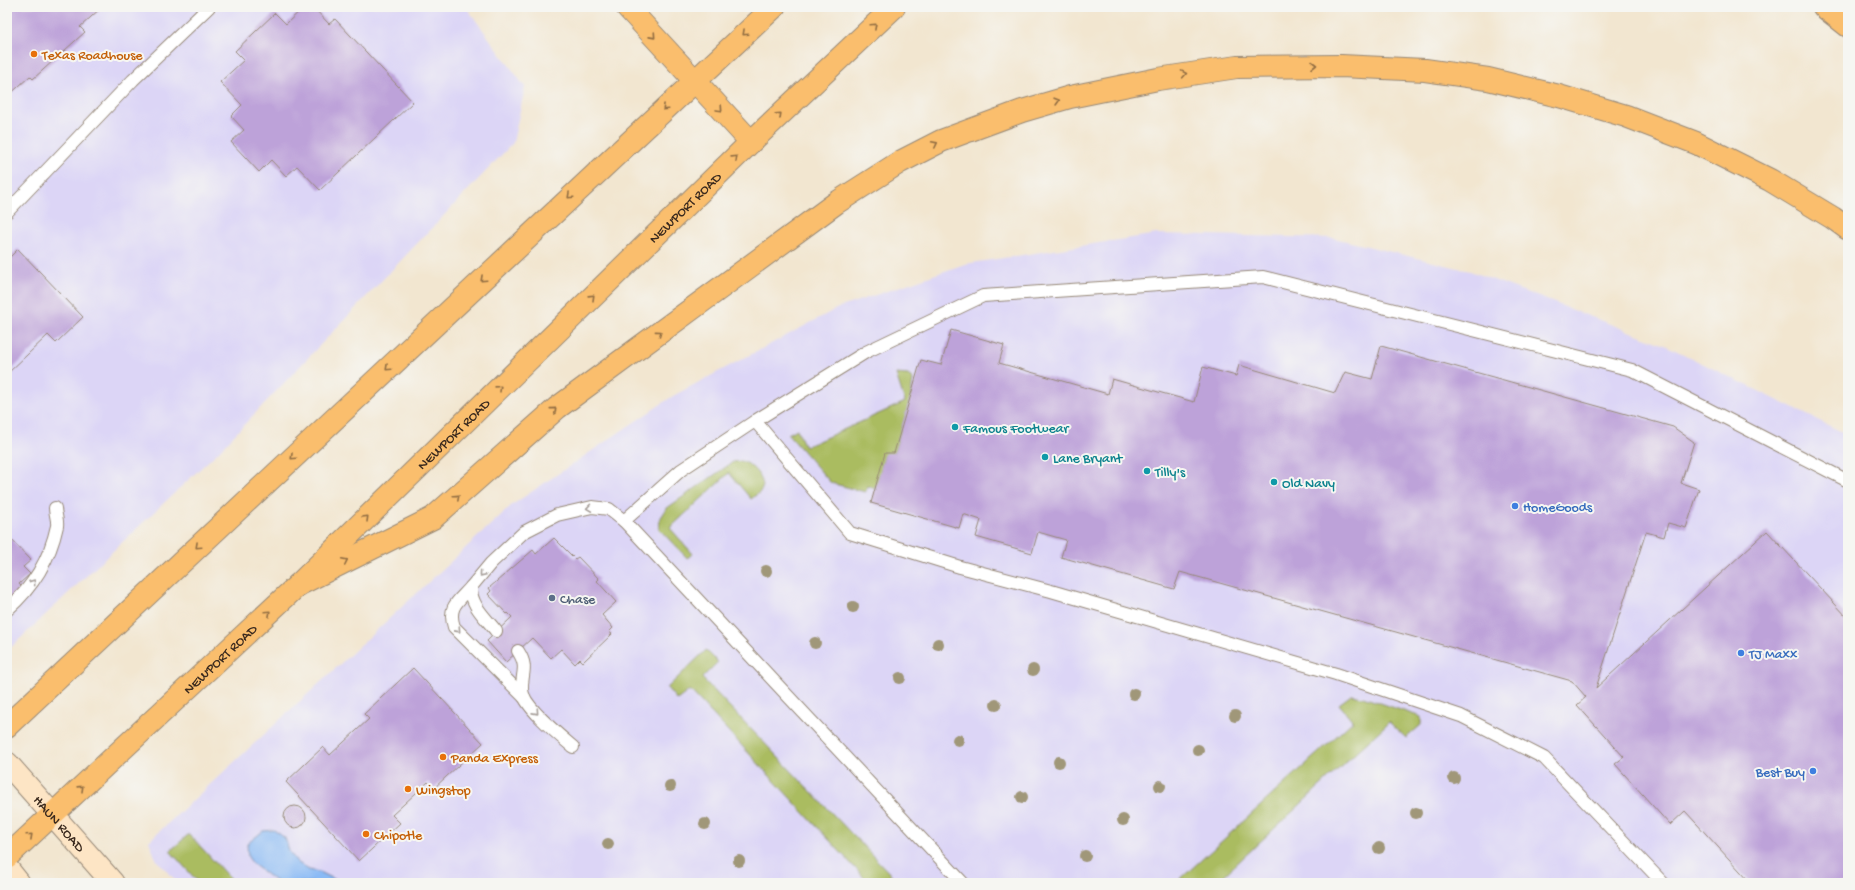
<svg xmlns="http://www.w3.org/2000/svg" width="1855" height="890" font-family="'Gochi Hand',sans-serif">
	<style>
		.built { fill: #dcd5f6 }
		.green { fill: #aabc60; stroke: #72733f }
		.water { fill: #8abaf5; stroke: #62728a }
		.building { fill: #bda2d9 }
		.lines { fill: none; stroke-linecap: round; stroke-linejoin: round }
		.lane-casing { stroke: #968877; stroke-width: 14 }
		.secondary-casing { stroke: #968877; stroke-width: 24 }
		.primary-casing { stroke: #968877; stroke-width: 24 }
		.highway-casing { stroke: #968877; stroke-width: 24 }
		.lane { stroke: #fff; stroke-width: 12 }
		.secondary { stroke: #fde5c5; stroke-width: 22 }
		.primary { stroke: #fabe6d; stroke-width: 22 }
		.highway { stroke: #fabe6d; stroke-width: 22 }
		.tree { fill: #a09779 }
		.oneway { stroke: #916d42 }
		.oneway2 { stroke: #a79f9a }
		.food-dot { fill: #e8710a; stroke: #f6f6f2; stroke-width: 1.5 }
		.culture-dot { fill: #0f9aa8; stroke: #f6f6f2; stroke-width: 1.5 }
		.shop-dot { fill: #3f7fe0; stroke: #f6f6f2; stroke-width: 1.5 }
		.service-dot { fill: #5c6f8a; stroke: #f6f6f2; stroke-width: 1.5 }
		.labels { text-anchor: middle; stroke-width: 4; stroke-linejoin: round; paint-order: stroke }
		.food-label { font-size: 14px; fill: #c56008; stroke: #f6f6f2; text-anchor: start }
		.street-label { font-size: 14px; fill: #3b2a1e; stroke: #f6f6f2 }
		.culture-label { font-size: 14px; fill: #0d838f; stroke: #f6f6f2; text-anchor: start }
		.shop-label { font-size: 14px; fill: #366cbe; stroke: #f6f6f2; text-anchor: start }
		.service-label { font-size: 14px; fill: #4e5e75; stroke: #f6f6f2; text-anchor: start }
	</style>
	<rect width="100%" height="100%" fill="#f6f6f2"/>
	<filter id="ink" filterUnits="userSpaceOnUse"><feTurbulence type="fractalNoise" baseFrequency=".025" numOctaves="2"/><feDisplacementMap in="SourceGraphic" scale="8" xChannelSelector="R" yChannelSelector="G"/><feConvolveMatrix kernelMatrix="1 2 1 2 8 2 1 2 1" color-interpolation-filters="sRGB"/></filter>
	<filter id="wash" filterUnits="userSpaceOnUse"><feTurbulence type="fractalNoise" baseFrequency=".012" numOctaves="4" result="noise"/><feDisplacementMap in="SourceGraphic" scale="16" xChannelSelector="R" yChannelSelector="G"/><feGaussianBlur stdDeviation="0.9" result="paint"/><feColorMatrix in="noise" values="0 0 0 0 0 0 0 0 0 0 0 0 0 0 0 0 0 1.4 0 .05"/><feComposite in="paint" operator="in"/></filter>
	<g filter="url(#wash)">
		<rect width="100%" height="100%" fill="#f2e6d0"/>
		<g class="built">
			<path d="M7,7H466L525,87L513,143L220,450L7,651Z"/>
			<path d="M1157,234L1334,238L1470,271L1665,345L1848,435V883H178L156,859L149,841L512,505L673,396L838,308L965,264Z"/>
		</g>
		<g class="green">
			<path d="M896,374L908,375L913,379L910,401L894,453L885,454L876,489L868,486L865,492L831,483L788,434L797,429L805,447L905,402Z"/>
			<path d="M741,461C750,462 763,477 763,486L761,491L751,499L729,473L670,528L693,554L687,558L659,529L660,519L667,508L733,462Z"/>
			<path d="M706,650L718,662L702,678L899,883H869L690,690L677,700L667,688Z"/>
			<path d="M1351,695L1363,697L1421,717V725L1406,738L1389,722L1216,883H1176L1353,721L1339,704Z"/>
			<path d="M189,834L234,883H199L170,851Z"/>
		</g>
		<path class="water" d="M274,830L285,838L290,853L297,862L309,870L320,872L342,883H278L253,864L248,857L247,844L263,831Z"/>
		<g id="blocks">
			<g class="building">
				<path d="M7,7H102L80,27L85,32L33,79L30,76L7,97Z"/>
				<path d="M304,7H313L329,24L335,19L413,102L320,190L297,166L286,176L271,160L259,172L231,142L244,130L231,116L242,105L220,82L244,60L235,51L275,13L286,24Z"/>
				<path d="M18,249L83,317L56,343L48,335L7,374V260Z"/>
				<path d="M951,330L1004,345L999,363L1108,394L1112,379L1194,402L1203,367L1236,376L1239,365L1335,393L1345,372L1372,379L1381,346L1673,427L1694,442L1681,483L1699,489L1686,528L1668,523L1664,537L1646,532L1596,688L1767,531L1848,618V883H1751L1685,811L1670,825L1615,764L1624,757L1577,705L1586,697L1572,681L1180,572L1174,589L1061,557L1066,540L1038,532L1032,553L976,537L981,520L963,514L959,528L871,503L885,453H894L921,360L941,365Z"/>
				<path d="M7,535L31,560L23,567L30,574L19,584L22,587L7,601Z"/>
				<path d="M554,538L575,559L578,557L599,579L597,581L616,602L602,615L613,628L609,632L612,634L583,662L580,659L575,664L561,649L551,658L532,638L506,662L487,641L512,617L508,613L507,614L488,594L491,591L489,588L533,550L536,554Z"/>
				<path d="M413,668L483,743L434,788L428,782L392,815L400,823L359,861L286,782L323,747L330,755L369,719L364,714Z"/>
				<circle cx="295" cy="817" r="11"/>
			</g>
		</g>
	</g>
	<g filter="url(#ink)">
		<use href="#blocks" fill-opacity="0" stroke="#968877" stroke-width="1"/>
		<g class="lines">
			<defs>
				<g id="lane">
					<path d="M7,212L133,80L209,7"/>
					<path d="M755,421L850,533L960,567L1051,591L1336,674L1461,716L1544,758L1663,883"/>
					<path d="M471,587C459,601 447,606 454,627L524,697"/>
					<path d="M7,610C32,588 50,559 57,526C58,520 55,514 55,508"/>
					<path d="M496,631C486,618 470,605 471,587L491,563L524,532L557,515L592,507L609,509L624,521"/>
					<path d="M518,651C529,668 521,673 522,690C523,706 560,736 573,747"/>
					<path d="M963,883L624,521L681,470L755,421L866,352L983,296L1263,277L1632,370L1848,481"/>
				</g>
				<g id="secondary">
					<path id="s1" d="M7,763L113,883"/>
					<path d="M7,868L19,883"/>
				</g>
				<g id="primary">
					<path d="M7,726L774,7"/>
					<path id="s2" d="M7,857L298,585L751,142L894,7"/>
				</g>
				<g id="highway">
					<path d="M627,7L751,142"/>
					<path d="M1824,7L1848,26"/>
					<path d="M298,585L433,518L557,408L836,203L900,162L941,141L1022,111L1070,97L1158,79L1237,67L1341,66L1425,70L1488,79L1559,96L1626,116L1696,143L1770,180L1833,218L1848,229"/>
				</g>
			</defs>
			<use href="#lane" class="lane-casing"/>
			<use href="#secondary" class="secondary-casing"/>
			<use href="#primary" class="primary-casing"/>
			<use href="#highway" class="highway-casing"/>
			<use href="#lane" class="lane"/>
			<use href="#secondary" class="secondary"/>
			<use href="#primary" class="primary"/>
			<use href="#highway" class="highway"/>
		</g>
		<g class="tree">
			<circle cx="766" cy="571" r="6"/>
			<circle cx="853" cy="607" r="6"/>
			<circle cx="815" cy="643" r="6"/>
			<circle cx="938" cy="644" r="6"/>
			<circle cx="1033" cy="670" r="6"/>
			<circle cx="900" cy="678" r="6"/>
			<circle cx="1134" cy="694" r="6"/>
			<circle cx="996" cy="705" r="6"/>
			<circle cx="1235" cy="716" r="6"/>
			<circle cx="958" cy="740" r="6"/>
			<circle cx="1198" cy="750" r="6"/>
			<circle cx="1059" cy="762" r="6"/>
			<circle cx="1454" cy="778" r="6"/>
			<circle cx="670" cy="786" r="6"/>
			<circle cx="1160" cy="786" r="6"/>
			<circle cx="1022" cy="797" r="6"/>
			<circle cx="1416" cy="813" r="6"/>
			<circle cx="1123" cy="820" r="6"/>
			<circle cx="705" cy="824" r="6"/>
			<circle cx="608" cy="844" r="6"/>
			<circle cx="1379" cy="848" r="6"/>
			<circle cx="1085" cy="856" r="6"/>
			<circle cx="739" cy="861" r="6"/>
		</g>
		<defs><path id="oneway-chevron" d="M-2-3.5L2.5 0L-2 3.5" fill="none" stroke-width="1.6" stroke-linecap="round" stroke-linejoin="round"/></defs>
		<g class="oneway">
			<use href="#oneway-chevron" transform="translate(874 26) rotate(-43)"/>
			<use href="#oneway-chevron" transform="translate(745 33) rotate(137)"/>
			<use href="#oneway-chevron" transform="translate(653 36) rotate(48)"/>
			<use href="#oneway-chevron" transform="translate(1314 65)"/>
			<use href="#oneway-chevron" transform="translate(1184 74) rotate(-10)"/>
			<use href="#oneway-chevron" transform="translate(1057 101) rotate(-16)"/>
			<use href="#oneway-chevron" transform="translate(665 108) rotate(137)"/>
			<use href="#oneway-chevron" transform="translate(720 109) rotate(47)"/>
			<use href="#oneway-chevron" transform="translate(779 115) rotate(-43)"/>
			<use href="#oneway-chevron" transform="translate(935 144) rotate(-27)"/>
			<use href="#oneway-chevron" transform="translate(735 158) rotate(-44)"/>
			<use href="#oneway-chevron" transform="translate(570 196) rotate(137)"/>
			<use href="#oneway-chevron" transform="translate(483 279) rotate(137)"/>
			<use href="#oneway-chevron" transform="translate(592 297) rotate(-44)"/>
			<use href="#oneway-chevron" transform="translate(659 333) rotate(-36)"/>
			<use href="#oneway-chevron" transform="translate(388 368) rotate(137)"/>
			<use href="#oneway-chevron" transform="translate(499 388) rotate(-44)"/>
			<use href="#oneway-chevron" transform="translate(554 410) rotate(-40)"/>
			<use href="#oneway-chevron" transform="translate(293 457) rotate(137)"/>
			<use href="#oneway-chevron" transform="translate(457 497) rotate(-42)"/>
			<use href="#oneway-chevron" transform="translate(366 518) rotate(-44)"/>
			<use href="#oneway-chevron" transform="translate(198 546) rotate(137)"/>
			<use href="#oneway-chevron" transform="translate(345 561) rotate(-26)"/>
			<use href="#oneway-chevron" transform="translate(268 613) rotate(-43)"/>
			<use href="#oneway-chevron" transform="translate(81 788) rotate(-44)"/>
			<use href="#oneway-chevron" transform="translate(30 836) rotate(-43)"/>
		</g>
		<g class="oneway2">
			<use href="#oneway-chevron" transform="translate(589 508) rotate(172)"/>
			<use href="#oneway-chevron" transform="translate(482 574) rotate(131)"/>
			<use href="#oneway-chevron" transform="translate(33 582) rotate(-55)"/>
			<use href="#oneway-chevron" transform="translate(458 630) rotate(48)"/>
			<use href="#oneway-chevron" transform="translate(536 712) rotate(48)"/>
		</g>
	</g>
	<g class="food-dot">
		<circle cx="34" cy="54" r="4"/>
		<circle cx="443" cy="757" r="4"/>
		<circle cx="408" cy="789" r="4"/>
		<circle cx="366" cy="834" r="4"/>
	</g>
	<g class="culture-dot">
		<circle cx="955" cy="427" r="4"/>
		<circle cx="1045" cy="457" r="4"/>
		<circle cx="1147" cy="471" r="4"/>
		<circle cx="1274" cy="482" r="4"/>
	</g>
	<g class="shop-dot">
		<circle cx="1515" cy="506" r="4"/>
		<circle cx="1741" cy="653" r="4"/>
		<circle cx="1813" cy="771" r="4"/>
	</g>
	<circle class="service-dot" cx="552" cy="598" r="4"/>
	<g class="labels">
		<g class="food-label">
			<text x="42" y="59">Texas Roadhouse</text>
			<text x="451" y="762">Panda Express</text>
			<text x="416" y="794">Wingstop</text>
			<text x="374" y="839">Chipotle</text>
		</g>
		<g class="street-label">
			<text dy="5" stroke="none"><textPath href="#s2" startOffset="939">NEWPORT ROAD</textPath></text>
			<text dy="5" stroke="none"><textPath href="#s2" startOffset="615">NEWPORT ROAD</textPath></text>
			<text dy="5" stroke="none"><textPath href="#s2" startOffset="291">NEWPORT ROAD</textPath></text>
			<text dy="5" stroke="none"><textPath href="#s1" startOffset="80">HAUN ROAD</textPath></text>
		</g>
		<g class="culture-label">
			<text x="963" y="432">Famous Footwear</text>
			<text x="1053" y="462">Lane Bryant</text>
			<text x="1155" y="476">Tilly's</text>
			<text x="1282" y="487">Old Navy</text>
		</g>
		<g class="shop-label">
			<text x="1523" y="511">HomeGoods</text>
			<text x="1749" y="658">TJ Maxx</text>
			<text x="1805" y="776" text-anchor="end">Best Buy</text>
		</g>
		<g class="service-label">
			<text x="560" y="603">Chase</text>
		</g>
	</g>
	<rect width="1855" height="890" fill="none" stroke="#f6f6f2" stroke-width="24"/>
</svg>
